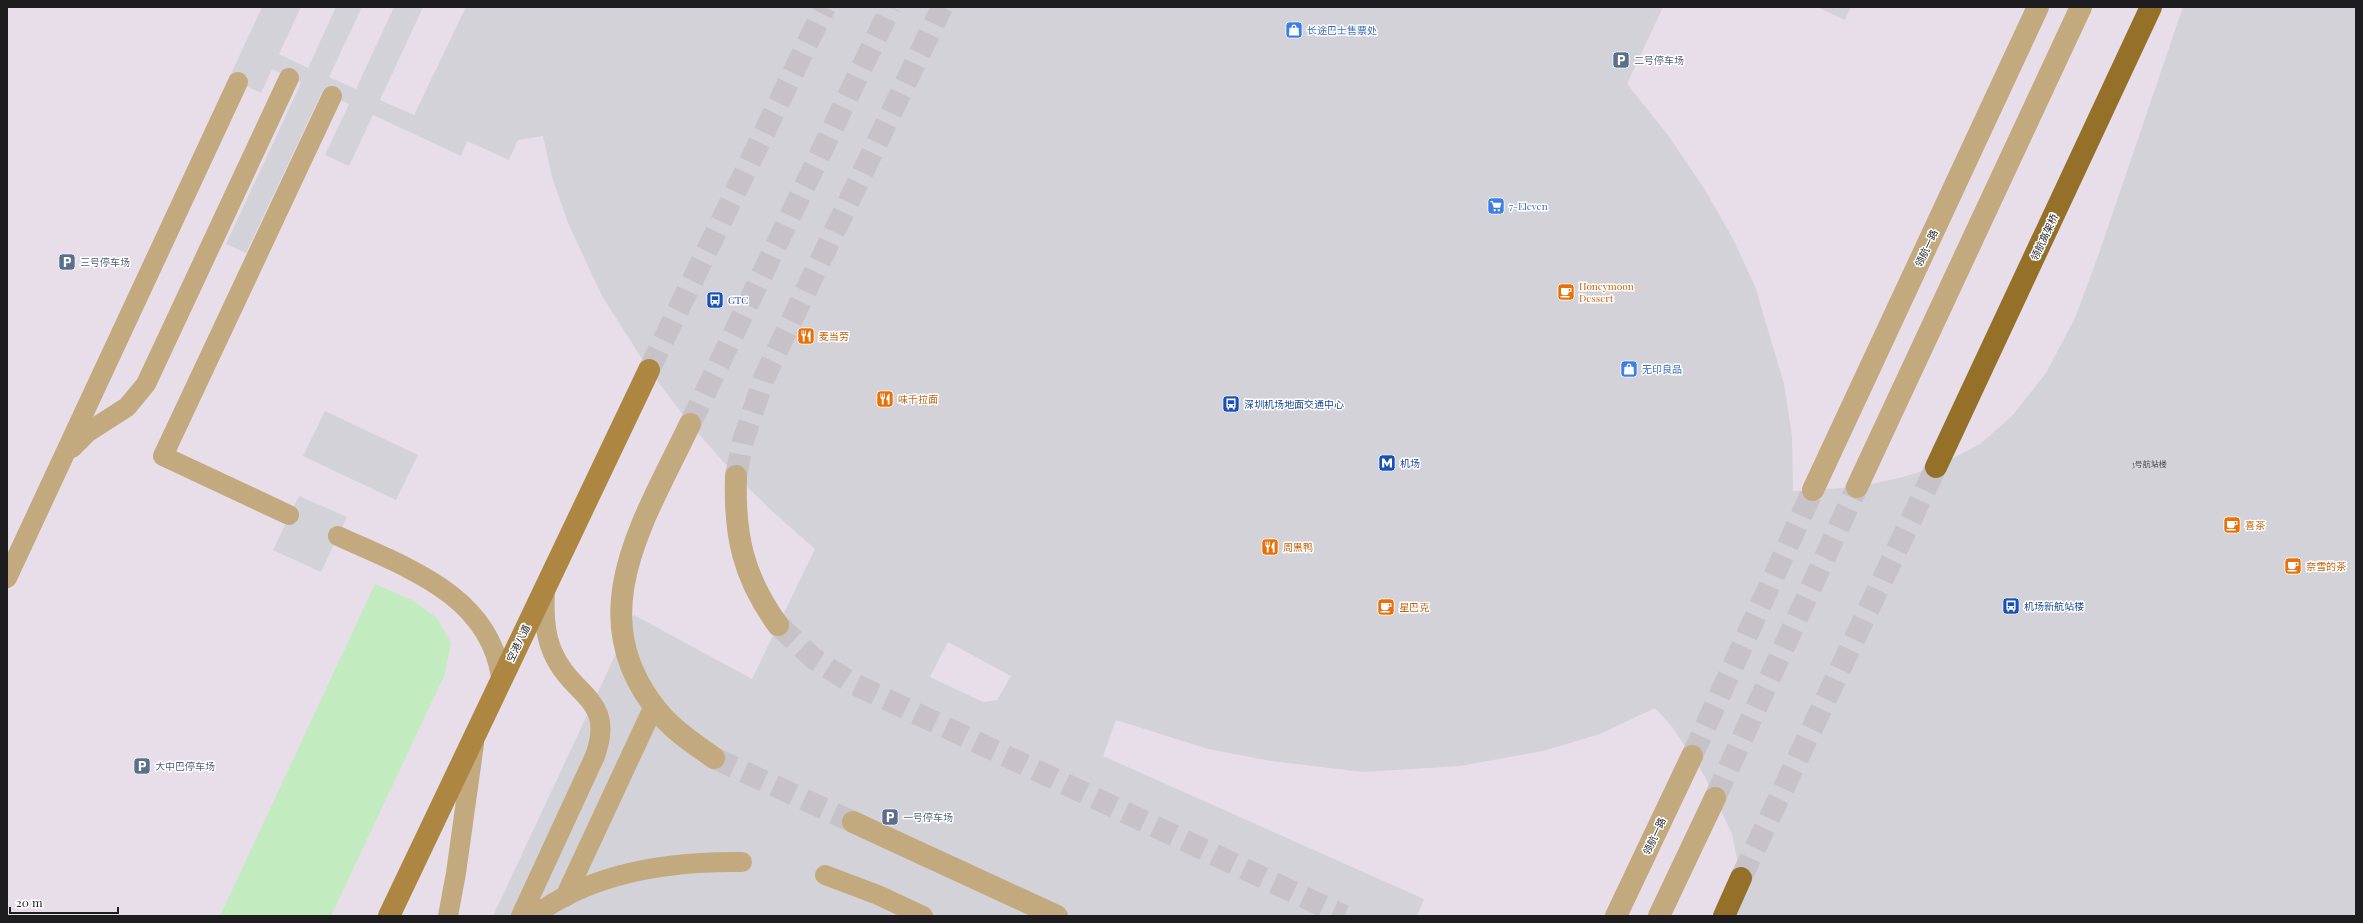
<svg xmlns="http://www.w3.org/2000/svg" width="2363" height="923" font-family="'Playfair Display','Noto Sans SC',serif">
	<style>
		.built { fill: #e7deea }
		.green { fill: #c2ecc0 }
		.building { fill: #d3d2d9; fill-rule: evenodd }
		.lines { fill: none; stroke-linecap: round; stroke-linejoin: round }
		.street-tunnel { stroke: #c6c2c7; stroke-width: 22; stroke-dasharray: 22 11; stroke-linecap: butt }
		.secondary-tunnel { stroke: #c6c2c7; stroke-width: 22; stroke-dasharray: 22 11; stroke-linecap: butt }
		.primary-tunnel { stroke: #c6c2c7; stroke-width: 22; stroke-dasharray: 22 11; stroke-linecap: butt }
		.lane { stroke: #c2a97e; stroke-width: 20 }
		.street { stroke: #c2a97e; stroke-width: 22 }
		.secondary { stroke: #ad8741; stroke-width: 22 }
		.primary { stroke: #957029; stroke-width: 22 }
		.labels { text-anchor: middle; stroke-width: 3; stroke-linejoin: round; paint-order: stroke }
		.number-label { font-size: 8px; fill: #4a4a4d }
		.shop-label { font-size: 10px; fill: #366cbe; stroke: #fff; text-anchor: start }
		.service-label { font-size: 10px; fill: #4e5e75; stroke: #fff; text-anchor: start }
		.street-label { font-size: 10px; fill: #1d1c1e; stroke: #fff }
		.food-label { font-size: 10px; fill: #c56008; stroke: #fff; text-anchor: start }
		.transit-label { font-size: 10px; fill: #164399; stroke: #fff; text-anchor: start }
	</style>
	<rect width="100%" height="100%" fill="#f0ebf1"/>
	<rect class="built" x="7" y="7" width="2349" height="909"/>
	<path class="green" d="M375,584L412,600L437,618L451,643L445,674L331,916H220Z"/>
	<g class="building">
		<path d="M262,7H301L279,54L308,68L336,7H362L329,77L356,89L394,7H423L380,100L414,115L466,7H1663L1627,84L1668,135L1705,190L1732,237L1755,286L1784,384L1792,436L1793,491H1795L1857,487L1899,478L1936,467L1980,444L2012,416L2046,373L2075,318L2098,256L2183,7H2356V916H1735L1741,878L1732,834L1704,775L1673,728L1655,708L1600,734L1543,751L1460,766L1363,772L1271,761L1208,749L1116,720L1103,756L1424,899L1417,916H493L634,615L752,679L815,549L773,512L736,476L690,424L649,370L602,296L568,223L552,177L543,136L518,140L509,160L467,141L461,156L373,115L349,166L325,155L349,104L322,92L246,253L226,244L301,83L272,69L261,93L229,78ZM948,642L1011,676L997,700L983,702L930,677Z"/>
		<path d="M1817,7H1851L1845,20Z"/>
		<path d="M325,411L418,455L396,500L303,456Z"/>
		<path d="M299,496L347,517L321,572L273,550Z"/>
	</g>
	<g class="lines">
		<g class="street-tunnel">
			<path d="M690,424L891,7"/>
			<path d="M736,476L743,441L764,378L942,7"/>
			<path d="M778,625L813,658L852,683L1344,916"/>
			<path d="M1692,756L1813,490"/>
			<path d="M714,758L853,822"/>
			<path d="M1715,798L1857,487"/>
		</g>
		<path class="secondary-tunnel" d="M649,370L825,7"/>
		<path class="primary-tunnel" d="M1741,878L1936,467"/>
		<g class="lane">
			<path d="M72,448L88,432L127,407L146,384L289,78"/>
			<path d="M289,515L163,456L332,96"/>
			<path d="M338,536C405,567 489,594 501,677"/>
			<path d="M7,578L238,82"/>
			<path d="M825,875L878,895L923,916"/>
			<path d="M565,897L654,706"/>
			<path d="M448,916L456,873L474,744"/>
			<path d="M521,916L595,756C616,698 572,697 553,653C544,633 544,611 545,589"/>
			<path d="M534,916C592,872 672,861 742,862"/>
		</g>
		<g class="street">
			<path d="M690,424C644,521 577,618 662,716C677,733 696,745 714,758"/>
			<path d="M736,476C734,535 743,577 778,625"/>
			<path d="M1857,487L2081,7"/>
			<path d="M1813,490L2038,7"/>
			<path d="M853,822L1057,916"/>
			<path d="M1616,916L1692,756"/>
			<path d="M1659,916L1715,798"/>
		</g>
		<path class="secondary" d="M389,916L649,370"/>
		<g class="primary">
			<path d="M1936,467L2151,7"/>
			<path d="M1724,916L1741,878"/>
		</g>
	</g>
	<defs>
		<symbol id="shop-square" viewBox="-11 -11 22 22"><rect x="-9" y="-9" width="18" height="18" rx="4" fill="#3f7fe0" stroke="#fff"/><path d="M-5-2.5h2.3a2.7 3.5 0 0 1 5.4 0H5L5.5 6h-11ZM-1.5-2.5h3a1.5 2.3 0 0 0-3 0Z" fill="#fff"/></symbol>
		<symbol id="parking-square" viewBox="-11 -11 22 22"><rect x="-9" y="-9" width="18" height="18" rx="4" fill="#5c6f8a" stroke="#fff"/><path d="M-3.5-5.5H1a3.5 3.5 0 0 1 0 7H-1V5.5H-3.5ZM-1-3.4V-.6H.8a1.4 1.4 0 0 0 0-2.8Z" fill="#fff"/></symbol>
		<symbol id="supermarket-square" viewBox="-11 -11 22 22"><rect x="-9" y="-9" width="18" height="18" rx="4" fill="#3f7fe0" stroke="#fff"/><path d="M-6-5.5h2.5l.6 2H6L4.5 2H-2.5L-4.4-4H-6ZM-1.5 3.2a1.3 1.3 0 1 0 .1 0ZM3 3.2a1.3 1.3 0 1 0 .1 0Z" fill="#fff"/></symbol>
		<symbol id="cafe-square" viewBox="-11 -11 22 22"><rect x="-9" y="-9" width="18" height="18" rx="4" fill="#e8710a" stroke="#fff"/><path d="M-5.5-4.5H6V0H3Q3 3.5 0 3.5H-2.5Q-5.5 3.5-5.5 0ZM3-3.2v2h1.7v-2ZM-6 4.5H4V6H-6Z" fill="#fff"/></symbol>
		<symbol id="bus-square" viewBox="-11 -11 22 22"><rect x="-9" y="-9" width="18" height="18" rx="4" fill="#1a4fb4" stroke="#fff"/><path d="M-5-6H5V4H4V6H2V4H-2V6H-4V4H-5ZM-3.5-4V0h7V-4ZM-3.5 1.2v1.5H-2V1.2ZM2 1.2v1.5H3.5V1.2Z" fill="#fff"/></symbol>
		<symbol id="restaurant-square" viewBox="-11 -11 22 22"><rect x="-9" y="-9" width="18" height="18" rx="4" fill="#e8710a" stroke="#fff"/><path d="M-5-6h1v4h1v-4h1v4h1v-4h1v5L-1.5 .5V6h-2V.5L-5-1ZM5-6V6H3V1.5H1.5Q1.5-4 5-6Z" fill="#fff"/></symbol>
		<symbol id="metro-square" viewBox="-11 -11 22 22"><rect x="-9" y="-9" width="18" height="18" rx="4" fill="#1a4fb4" stroke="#fff"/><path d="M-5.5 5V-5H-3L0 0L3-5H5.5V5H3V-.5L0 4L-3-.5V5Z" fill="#fff"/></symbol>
	</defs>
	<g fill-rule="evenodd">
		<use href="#shop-square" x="1284" y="20" width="20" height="20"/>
		<use href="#parking-square" x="1611" y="50" width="20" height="20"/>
		<use href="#supermarket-square" x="1486" y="196" width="20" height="20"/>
		<use href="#parking-square" x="57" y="252" width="20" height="20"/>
		<use href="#cafe-square" x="1556" y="282" width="20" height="20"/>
		<use href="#bus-square" x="705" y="290" width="20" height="20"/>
		<use href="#restaurant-square" x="796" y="326" width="20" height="20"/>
		<use href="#shop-square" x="1619" y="359" width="20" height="20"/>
		<use href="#restaurant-square" x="875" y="389" width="20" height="20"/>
		<use href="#bus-square" x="1221" y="394" width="20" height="20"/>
		<use href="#metro-square" x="1377" y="453" width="20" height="20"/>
		<use href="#cafe-square" x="2222" y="515" width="20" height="20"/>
		<use href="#restaurant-square" x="1260" y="537" width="20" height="20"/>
		<use href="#cafe-square" x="2283" y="556" width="20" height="20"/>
		<use href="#bus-square" x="2001" y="596" width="20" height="20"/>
		<use href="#cafe-square" x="1376" y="597" width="20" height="20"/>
		<use href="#parking-square" x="132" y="756" width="20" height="20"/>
		<use href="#parking-square" x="880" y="807" width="20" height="20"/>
	</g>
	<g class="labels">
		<g class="number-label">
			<text x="2149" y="467">3号航站楼</text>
		</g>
		<g class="shop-label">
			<text x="1307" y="34">长途巴士售票处</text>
			<text x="1509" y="210">7-Eleven</text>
			<text x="1642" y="373">无印良品</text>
		</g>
		<g class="service-label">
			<text x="1634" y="64">二号停车场</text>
			<text x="80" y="266">三号停车场</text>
			<text x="155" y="770">大中巴停车场</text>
			<text x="903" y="821">一号停车场</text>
		</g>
		<g class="street-label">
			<text transform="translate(2044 237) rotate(-65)" y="4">领航高架桥</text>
			<text transform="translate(1926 248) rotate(-65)" y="4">领航一路</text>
			<text transform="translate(518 643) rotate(-64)" y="4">空港八道</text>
			<text transform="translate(1654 836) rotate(-65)" y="4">领航一路</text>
		</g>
		<g class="food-label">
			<text x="1579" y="290">Honeymoon<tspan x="1579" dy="12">Dessert</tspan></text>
			<text x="819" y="340">麦当劳</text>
			<text x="898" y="403">味千拉面</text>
			<text x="2245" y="529">喜茶</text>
			<text x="1283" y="551">周黑鸭</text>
			<text x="2306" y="570">奈雪的茶</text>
			<text x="1399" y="611">星巴克</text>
		</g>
		<g class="transit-label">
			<text x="728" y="304">GTC</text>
			<text x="1244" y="408">深圳机场地面交通中心</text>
			<text x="1400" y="467">机场</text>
			<text x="2024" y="610">机场新航站楼</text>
		</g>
	</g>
	<rect width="2363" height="923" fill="none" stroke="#1d1c1e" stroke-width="16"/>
	<path d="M10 907v6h108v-6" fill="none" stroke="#1d1c1e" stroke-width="2"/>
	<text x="16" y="907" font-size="12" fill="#1d1c1e" stroke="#ffffff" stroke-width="3" paint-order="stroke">20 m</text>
</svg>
